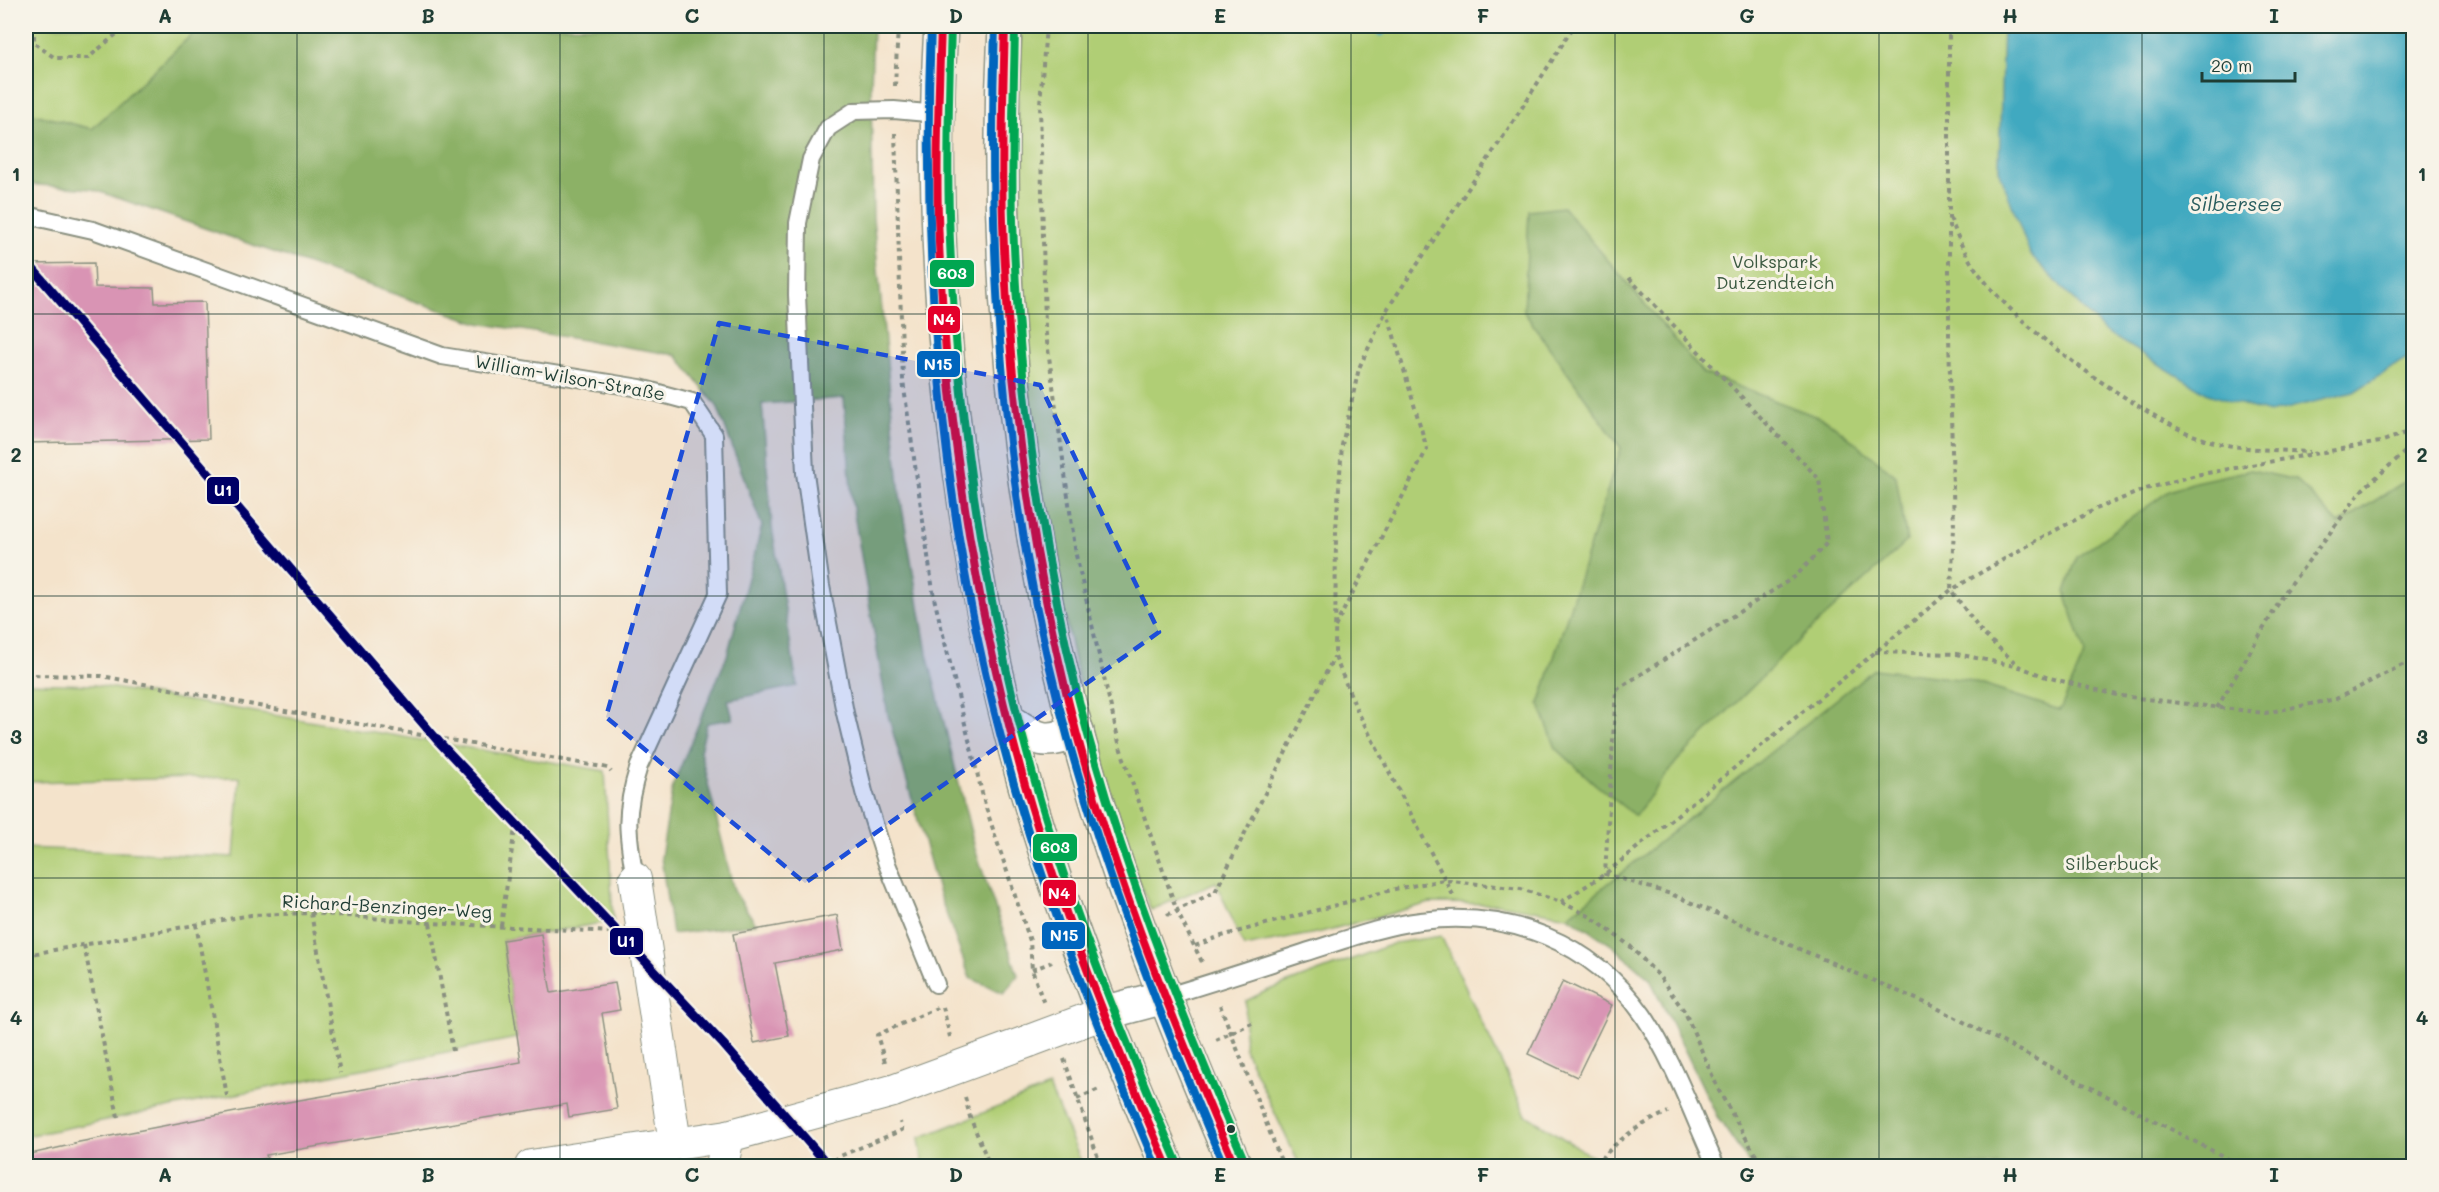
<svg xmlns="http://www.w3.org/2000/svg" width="2439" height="1192" font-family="Mali,sans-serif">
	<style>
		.green { fill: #b0ce75; stroke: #688654; stroke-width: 1.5 }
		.forest { fill: #8cb166; stroke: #56774d; stroke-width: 1.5 }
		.water { fill: #40a9c0; stroke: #30737a; stroke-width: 1.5 }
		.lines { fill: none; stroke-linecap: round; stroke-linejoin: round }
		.stream { stroke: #40a9c0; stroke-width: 9 }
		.building { fill: #d994b4 }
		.lane-casing { stroke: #8a9080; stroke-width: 20 }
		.street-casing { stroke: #8a9080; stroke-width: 34 }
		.primary-casing { stroke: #8a9080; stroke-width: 36 }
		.path { stroke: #8a9080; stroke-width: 4; stroke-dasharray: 4.5 4.5; stroke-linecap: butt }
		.lane { stroke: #fff; stroke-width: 16 }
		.street { stroke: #fff; stroke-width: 32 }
		.primary { stroke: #fff; stroke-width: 33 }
		.street-bridge-casing { stroke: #8a9080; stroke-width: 34; stroke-linecap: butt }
		.street-bridge { stroke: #fff; stroke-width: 32 }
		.bus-1-casing { stroke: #f7f3e8; stroke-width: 12 }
		.bus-2-casing { stroke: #f7f3e8; stroke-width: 12 }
		.bus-3-casing { stroke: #f7f3e8; stroke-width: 12 }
		.bus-1 { stroke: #e4002b; stroke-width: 8 }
		.bus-2 { stroke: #0065bd; stroke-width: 8 }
		.bus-3 { stroke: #00a651; stroke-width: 8 }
		.metro-1-casing { stroke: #f7f3e8; stroke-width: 14 }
		.metro-1 { stroke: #006; stroke-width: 9 }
		.marked { fill: #1d4ed8; fill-opacity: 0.2; stroke: #1d4ed8; stroke-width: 4.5; stroke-dasharray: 12 8; stroke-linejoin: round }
		.grid { fill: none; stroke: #1f3d34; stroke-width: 1.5; stroke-opacity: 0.55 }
		.bus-dot { fill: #1f3d34; stroke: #f7f3e8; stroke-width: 2 }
		.labels { text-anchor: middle; stroke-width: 6; stroke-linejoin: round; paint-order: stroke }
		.park-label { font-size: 18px; fill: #3c5a41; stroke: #f7f3e8 }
		.street-label { font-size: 18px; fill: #1f3d34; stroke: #f7f3e8 }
		.water-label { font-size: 20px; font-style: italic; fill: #295d5e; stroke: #f7f3e8 }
		.line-badge { stroke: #f7f3e8; stroke-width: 2 }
		.badge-label { font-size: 16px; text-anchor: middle; font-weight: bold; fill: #fff }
		.neatline { fill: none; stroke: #1f3d34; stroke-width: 2 }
		.grid-label { font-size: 20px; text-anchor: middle; font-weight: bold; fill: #1f3d34 }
	</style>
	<rect width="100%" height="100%" fill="#f7f3e8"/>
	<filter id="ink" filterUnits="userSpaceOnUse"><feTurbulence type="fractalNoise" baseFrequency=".0167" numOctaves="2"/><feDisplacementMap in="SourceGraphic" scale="12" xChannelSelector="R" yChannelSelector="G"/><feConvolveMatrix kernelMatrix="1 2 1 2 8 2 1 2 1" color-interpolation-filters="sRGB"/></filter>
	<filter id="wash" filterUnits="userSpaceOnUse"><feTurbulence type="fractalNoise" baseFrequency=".008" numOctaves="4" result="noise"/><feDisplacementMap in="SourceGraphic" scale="24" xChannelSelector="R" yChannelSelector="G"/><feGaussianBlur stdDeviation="1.35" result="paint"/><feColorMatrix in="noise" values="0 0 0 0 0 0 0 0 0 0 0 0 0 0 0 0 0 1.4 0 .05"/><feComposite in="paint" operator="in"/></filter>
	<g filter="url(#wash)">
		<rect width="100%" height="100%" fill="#f4e3cb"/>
		<g class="green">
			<path d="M26,26H201L92,129L26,112Z"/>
			<path d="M1019,26H2003L1999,170L2405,359L2413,357V1166H1751L1718,1118L1650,979L1613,946L1568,916L1498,904L1430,903L1321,932L1244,947L1216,882L1151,910C1103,800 1075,675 1054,557C1035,454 1019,348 1017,243C1016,170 1018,98 1019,26Z"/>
			<path d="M26,683L95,685L605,771L613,921L503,940L517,1038L26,1136V848L234,857L240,777L26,782Z"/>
			<path d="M1441,936L1526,1115L1607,1166H1300L1244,1048L1246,1001L1264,992L1395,943Z"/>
			<path d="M1049,1087L1083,1166H923L919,1138Z"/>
		</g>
		<g class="forest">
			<path d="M201,26H873L871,88L873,218L900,496L927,653L975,849L1018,975L1004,993L970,978L939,894L888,715L852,502L844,398L762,404L772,527L797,686L728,700L733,719L707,723L700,751L734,891L756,924L672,934L661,857L673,785L727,656L762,526L717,406L676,355L478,323L92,189L26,184V112L92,129Z"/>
			<path d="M1563,207L1703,373L1828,421L1896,476L1907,541L1806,634L1677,761L1635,816L1595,784L1556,748L1539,704L1621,448L1524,312L1529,211Z"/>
			<path d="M2251,470L2296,480L2339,524L2413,476V1166H1751L1718,1118L1650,979L1613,946L1568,916L1874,669L1967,680L2060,710L2085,653L2065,592L2077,557L2169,491L2195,482Z"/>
		</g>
		<path class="water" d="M2003,26H2413V357L2405,359L2354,392L2269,413L2208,394L2104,331L2030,254L1999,170Z"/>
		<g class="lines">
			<path class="stream" d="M1381,32L1384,26"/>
		</g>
		<g id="blocks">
			<g class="building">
				<path d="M94,263L95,287L154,288L155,303L205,302L209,439L26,443V264Z"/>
				<path d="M837,915L843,950L775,963L789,1036L754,1043L733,934Z"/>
				<path d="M541,934L551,993L615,983L620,1010L602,1013L617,1109L569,1117L567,1104L266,1155L267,1158L219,1167H26V1155L75,1144L74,1143L288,1102L521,1062L503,940Z"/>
				<path d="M1563,981L1612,1005L1577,1077L1528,1054Z"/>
			</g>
		</g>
	</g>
	<g filter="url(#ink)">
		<use href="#blocks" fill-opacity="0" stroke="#8a9080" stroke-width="1.5"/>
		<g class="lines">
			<defs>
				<g id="lane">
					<path d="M26,215L93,230L442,356L640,388L692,402L714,435L718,594L639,766C624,813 627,832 635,879"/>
					<path d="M936,984L887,864L864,792L845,713L821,586L805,473L797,295L798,223L811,159L828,128L854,111L894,110L938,114"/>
					<path d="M1164,997C1211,983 1257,968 1303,953C1342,941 1381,926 1421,921C1510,910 1591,941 1643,1015C1674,1061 1693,1116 1716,1166"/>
				</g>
				<g id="street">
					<path d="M635,879L675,1143"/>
					<path d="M1029,1041L1104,1013"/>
					<path d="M531,1166L728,1136L893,1091"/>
					<path d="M722,1166L728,1136"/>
				</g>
				<g id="primary">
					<path d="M941,26C926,271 958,548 1025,785C1063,916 1114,1042 1167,1166"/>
					<path d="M1005,26C992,285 1019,547 1095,796C1133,923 1183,1045 1235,1166"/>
					<path d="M1008,720C1036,739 1044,746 1077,731"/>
					<path d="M1104,1013L1164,997"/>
				</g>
			</defs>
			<use href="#lane" class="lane-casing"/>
			<use href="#street" class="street-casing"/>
			<use href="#primary" class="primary-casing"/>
			<g class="path">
				<path d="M34,26V43L55,58H88L126,26"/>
				<path d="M1046,26L1040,104L1045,327L1076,555L1120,747L1177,911L1202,962"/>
				<path d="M1949,26V336L1954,527L1951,590L1982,633L2020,667"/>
				<path d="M895,86L898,26"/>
				<path d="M895,133L903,381L934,598L985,805L1030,941L1032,970L1044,1004"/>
				<path d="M1950,218C1955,229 1959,241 1965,252C1994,305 2067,360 2118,393C2148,412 2176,431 2210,441C2242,450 2277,450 2310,452"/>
				<path d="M1629,278L1819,479L1827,543L1796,576L1616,690L1605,874L1671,894L1935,1007L2242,1166"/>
				<path d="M1335,627L1427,449L1387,312"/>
				<path d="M1875,652L1957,654L2020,667L2046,677L2121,696L2265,713L2336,699L2414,659"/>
				<path d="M26,675L102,676L285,711L608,768L611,772"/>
				<path d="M2217,708L2285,592L2363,489L2414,444"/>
				<path d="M1453,895L1356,708L1335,657L1336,529L1342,445L1359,368L1386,311L1507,131L1574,26"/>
				<path d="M1561,902L1605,874L1951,590L2037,540L2096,509L2146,489L2196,475L2380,442L2414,430"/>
				<path d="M311,913L340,1073"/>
				<path d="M1167,915L1215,892L1334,657"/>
				<path d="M430,923L453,1051"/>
				<path d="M196,924L227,1096"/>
				<path d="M501,926L517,814"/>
				<path d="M84,945L118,1117"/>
				<path d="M1195,946L1218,937L1395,889L1444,880L1521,889L1561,902L1591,917L1630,946L1658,975L1685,1012L1719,1091L1762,1166"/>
				<path d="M26,955L251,915L311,913L430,923L612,932"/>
				<path d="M1032,970L1052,962"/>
				<path d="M1220,1005L1283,1166"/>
				<path d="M943,1007L950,1037"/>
				<path d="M1216,1040L1252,1023"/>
				<path d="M1064,1059L1101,1166"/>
				<path d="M885,1062L877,1035L937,1008"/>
				<path d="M965,1097L970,1117L990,1166"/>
				<path d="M1077,1099L1101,1088"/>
				<path d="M827,1166L838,1157L902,1130L900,1122"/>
				<path d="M883,1166H894"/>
				<path d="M1595,1166C1617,1140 1636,1126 1668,1112"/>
			</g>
			<use href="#lane" class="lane"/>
			<use href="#street" class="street"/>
			<use href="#primary" class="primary"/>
			<defs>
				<path id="street-bridge" d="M893,1091L1029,1041"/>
			</defs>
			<use href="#street-bridge" class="street-bridge-casing"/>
			<use href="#street-bridge" class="street-bridge"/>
			<defs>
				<g id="bus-1">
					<path d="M941,26C939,89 936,152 938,215C944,407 973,600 1025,785C1062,915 1114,1041 1167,1166"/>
					<path d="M1005,26C1003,91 1001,156 1003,221C1008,382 1030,543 1068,700C1107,860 1170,1014 1235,1166"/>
				</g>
				<g id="bus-2">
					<path d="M931,26C921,283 943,543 1016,791C1053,919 1104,1043 1156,1166"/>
					<path d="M995,26C987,256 1001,481 1059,705C1100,864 1160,1016 1224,1166"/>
				</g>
				<g id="bus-3">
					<path d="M951,26C949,89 947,152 949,214C955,406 983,598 1035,782C1072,912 1124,1038 1177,1162"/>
					<path d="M1015,26C1014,91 1011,156 1013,220C1018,381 1040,541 1078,697C1118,857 1180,1011 1245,1162"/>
				</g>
			</defs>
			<use href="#bus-1" class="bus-1-casing"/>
			<use href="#bus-2" class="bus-2-casing"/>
			<use href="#bus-3" class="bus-3-casing"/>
			<use href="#bus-1" class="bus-1"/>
			<use href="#bus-2" class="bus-2"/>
			<use href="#bus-3" class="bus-3"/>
			<defs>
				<path id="metro-1" d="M26,261L439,742L723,1044L829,1166"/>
			</defs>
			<use href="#metro-1" class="metro-1-casing"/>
			<use href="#metro-1" class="metro-1"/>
		</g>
	</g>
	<path class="marked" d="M719,323L1040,385L1159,632L805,883L606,717Z"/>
	<path class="grid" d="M297,26V1166M560,26V1166M824,26V1166M1088,26V1166M1351,26V1166M1615,26V1166M1879,26V1166M2142,26V1166M26,314H2414M26,596H2414M26,878H2414"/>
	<circle class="bus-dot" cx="1231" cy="1129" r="5"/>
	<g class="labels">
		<g class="park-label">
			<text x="1775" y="268">Volkspark<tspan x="1775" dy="21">Dutzendteich</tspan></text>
			<text x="2112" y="870">Silberbuck</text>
		</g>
		<g class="street-label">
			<text transform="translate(570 378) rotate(10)" y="6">William-Wilson-Straße</text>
			<text transform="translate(387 907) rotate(3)" y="6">Richard-Benzinger-Weg</text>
		</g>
		<g class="water-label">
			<text x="2236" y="211">Silbersee</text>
		</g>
	</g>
	<g class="line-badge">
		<rect x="929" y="259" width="46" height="29" rx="6" fill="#00a651"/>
		<rect x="927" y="305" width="34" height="29" rx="6" fill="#e4002b"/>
		<rect x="916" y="350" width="45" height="28" rx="6" fill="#0065bd"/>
		<rect x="206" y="476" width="34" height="29" rx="6" fill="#006"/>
		<rect x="1032" y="833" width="46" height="29" rx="6" fill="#00a651"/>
		<rect x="1042" y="879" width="35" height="28" rx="6" fill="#e4002b"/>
		<rect x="1041" y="921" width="45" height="29" rx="6" fill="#0065bd"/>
		<rect x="609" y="927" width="35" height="29" rx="6" fill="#006"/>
	</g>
	<g class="badge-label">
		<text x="952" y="279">603</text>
		<text x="944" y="325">N4</text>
		<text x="938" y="370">N15</text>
		<text x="223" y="496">U1</text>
		<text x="1055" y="853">603</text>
		<text x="1059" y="899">N4</text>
		<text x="1064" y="941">N15</text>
		<text x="626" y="947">U1</text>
	</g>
	<rect width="2439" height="1192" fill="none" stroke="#f7f3e8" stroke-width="66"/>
	<path d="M2202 72v9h93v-9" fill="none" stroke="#1f3d34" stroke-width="3"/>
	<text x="2211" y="72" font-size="18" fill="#1f3d34" stroke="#f7f3e8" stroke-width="4.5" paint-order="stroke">20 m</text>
	<rect x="33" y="33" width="2373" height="1126" class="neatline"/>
	<g class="grid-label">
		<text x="165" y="23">A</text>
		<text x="428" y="23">B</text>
		<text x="692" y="23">C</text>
		<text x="956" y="23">D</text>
		<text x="1220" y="23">E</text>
		<text x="1483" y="23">F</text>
		<text x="1747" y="23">G</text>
		<text x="2010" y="23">H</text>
		<text x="2274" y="23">I</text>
		<text x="16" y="181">1</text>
		<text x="2422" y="181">1</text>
		<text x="16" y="462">2</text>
		<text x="2422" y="462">2</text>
		<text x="16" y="744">3</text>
		<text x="2422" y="744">3</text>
		<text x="16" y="1025">4</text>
		<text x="2422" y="1025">4</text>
		<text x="165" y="1182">A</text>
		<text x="428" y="1182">B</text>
		<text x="692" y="1182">C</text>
		<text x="956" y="1182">D</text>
		<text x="1220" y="1182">E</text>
		<text x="1483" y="1182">F</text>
		<text x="1747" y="1182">G</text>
		<text x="2010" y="1182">H</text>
		<text x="2274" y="1182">I</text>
	</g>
</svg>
